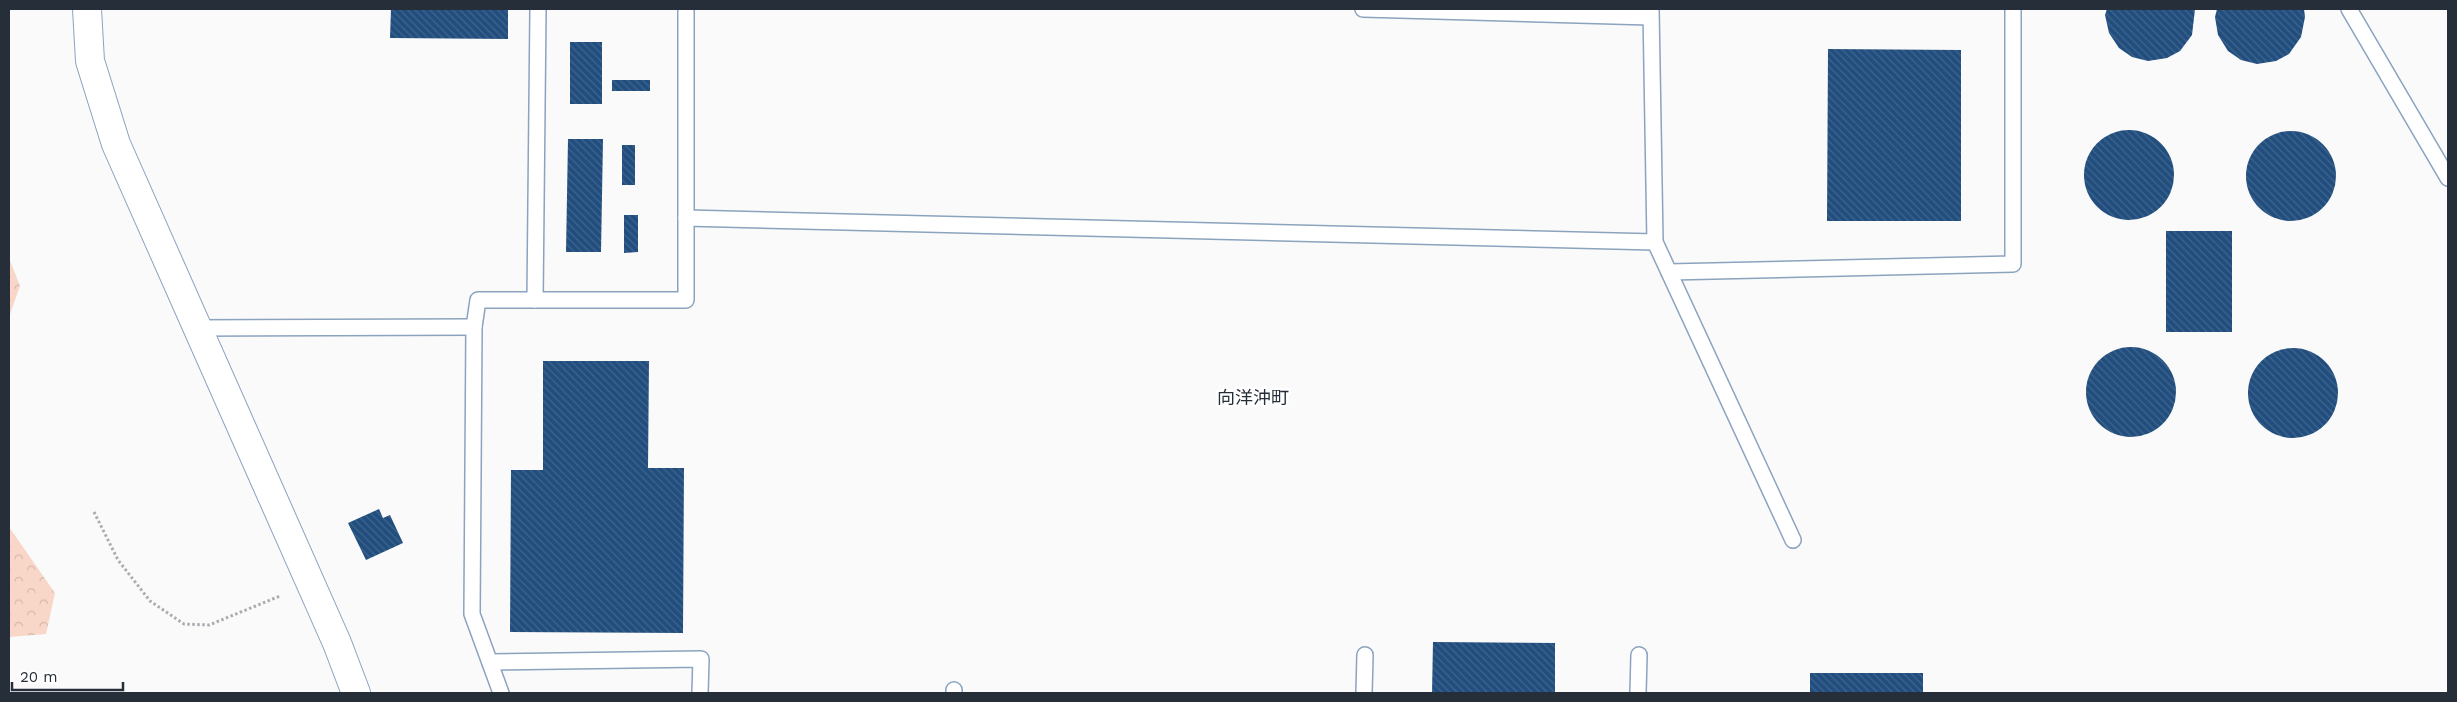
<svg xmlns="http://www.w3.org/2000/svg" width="2457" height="702" font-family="'Work Sans','Noto Sans JP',sans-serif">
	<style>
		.forest { fill: url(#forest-crowns) }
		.building { fill: url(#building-back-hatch) }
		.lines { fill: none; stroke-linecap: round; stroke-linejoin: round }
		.service-casing { stroke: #8ba3bf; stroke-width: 18 }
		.minor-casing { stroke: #8ba3bf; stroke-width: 30 }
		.path { stroke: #a9adb1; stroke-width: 3; stroke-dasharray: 2.5 2.5; stroke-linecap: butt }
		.service { stroke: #fff; stroke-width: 15 }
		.minor { stroke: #fff; stroke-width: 28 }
		.labels { text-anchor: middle; stroke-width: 5; stroke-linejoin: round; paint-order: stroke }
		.neighbourhood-label { font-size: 18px; fill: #252e39; stroke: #fff }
	</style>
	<defs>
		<pattern id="forest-crowns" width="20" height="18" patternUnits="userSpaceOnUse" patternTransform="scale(1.25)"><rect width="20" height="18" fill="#f8d7c9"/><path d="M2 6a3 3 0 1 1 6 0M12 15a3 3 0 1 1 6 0" fill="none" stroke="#d4b9ad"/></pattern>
		<pattern id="building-back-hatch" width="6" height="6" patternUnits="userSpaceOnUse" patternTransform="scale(1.25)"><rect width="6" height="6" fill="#214e7e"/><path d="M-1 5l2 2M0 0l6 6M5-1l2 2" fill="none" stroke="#40658c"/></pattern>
	</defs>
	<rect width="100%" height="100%" fill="#fafafa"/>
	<g class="forest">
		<path d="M9,258L20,286L9,317Z"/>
		<path d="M9,527L55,593L46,634L9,637Z"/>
	</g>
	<g class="building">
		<path d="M391,9H508V39L390,38Z"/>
		<path d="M2107,9H2195L2192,35L2180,51L2167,58L2148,61L2132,57L2119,48L2109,33L2105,15Z"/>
		<path d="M2217,9H2304L2305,17L2301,37L2289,54L2276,61L2257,64L2241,60L2228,51L2218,35L2215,17Z"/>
		<rect x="570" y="42" width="32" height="62"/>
		<path d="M1828,49L1961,50V221H1827Z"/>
		<rect x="612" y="80" width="38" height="11"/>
		<circle cx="2129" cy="175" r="45"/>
		<circle cx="2291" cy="176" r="45"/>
		<path d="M568,139H603L601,252H566Z"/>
		<rect x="622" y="145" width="13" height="40"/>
		<path d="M624,215H638V252L624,253Z"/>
		<rect x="2166" y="231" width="66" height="101"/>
		<circle cx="2131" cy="392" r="45"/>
		<circle cx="2293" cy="393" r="45"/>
		<path d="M543,361H649L648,468H684L683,633L510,632L511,470H543Z"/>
		<path d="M379,509L383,518L390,515L403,543L366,560L348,523Z"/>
		<path d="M1433,642L1555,643V693H1432Z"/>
		<rect x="1810" y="673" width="113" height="20"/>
	</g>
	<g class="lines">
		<defs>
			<g id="service">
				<path d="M1363,9L1650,17"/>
				<path d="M1651,9L1655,242L1793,540"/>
				<path d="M2349,9L2448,178"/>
				<path d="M686,218L1655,242"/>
				<path d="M1669,272L2013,264V9"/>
				<path d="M535,300L538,9"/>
				<path d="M197,328L474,327"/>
				<path d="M490,662L701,659L700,693"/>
				<path d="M954,690V693"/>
				<path d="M501,693L472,614L474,327L478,300H686V9"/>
				<path d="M1364,693L1365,655"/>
				<path d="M1638,693L1639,655"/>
			</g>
			<path id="minor" d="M87,9L90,61L116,144L337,643L356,693"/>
		</defs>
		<use href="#service" class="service-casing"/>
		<use href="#minor" class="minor-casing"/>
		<path class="path" d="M94,512L118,560L150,601L184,624L209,625L280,596"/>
		<use href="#service" class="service"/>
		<use href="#minor" class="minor"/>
	</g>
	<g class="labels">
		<g class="neighbourhood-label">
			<text x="1253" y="404">向洋沖町</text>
		</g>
	</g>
	<rect width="2457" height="702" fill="none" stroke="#252e39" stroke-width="20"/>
	<path d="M12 682v8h111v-8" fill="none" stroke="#252e39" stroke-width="2.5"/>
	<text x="20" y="682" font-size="15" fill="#252e39" stroke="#ffffff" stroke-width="4" paint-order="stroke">20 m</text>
</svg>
